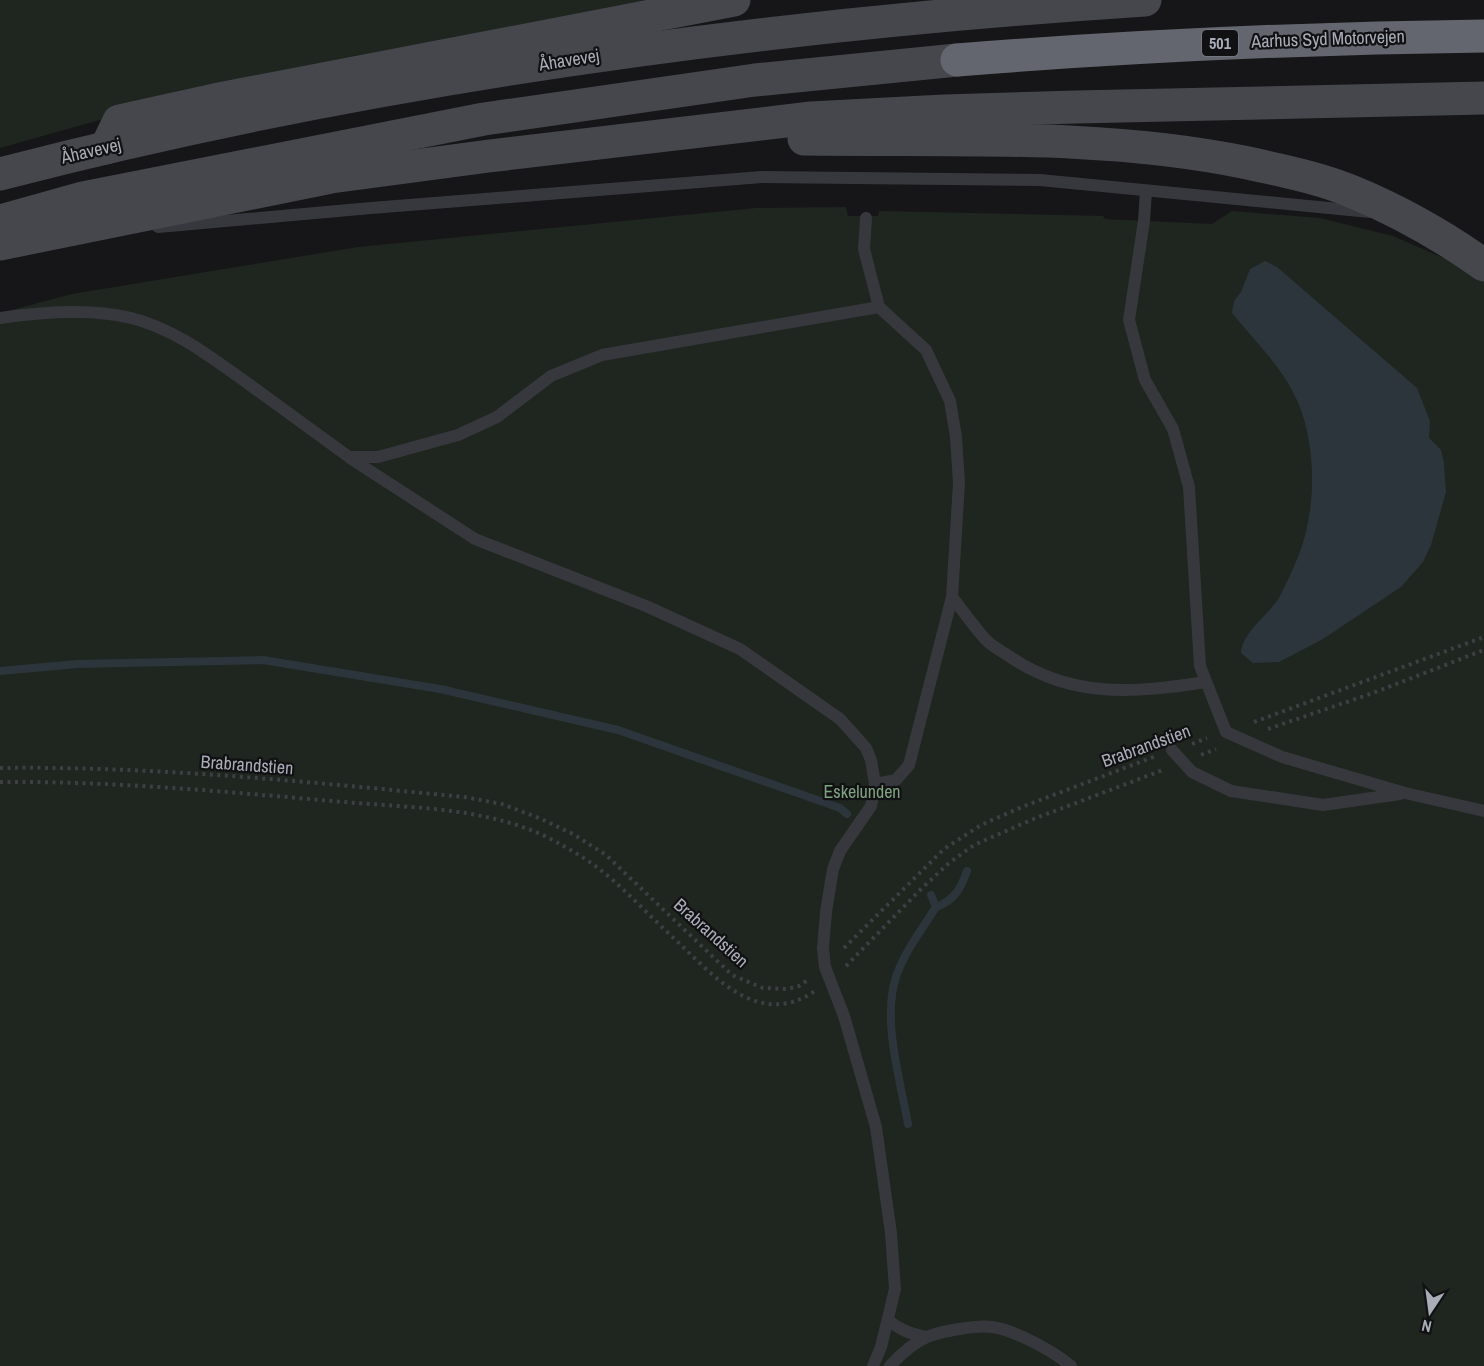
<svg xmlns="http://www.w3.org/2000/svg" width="1484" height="1366" font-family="'Archivo Narrow',sans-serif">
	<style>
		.green { fill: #1e261f }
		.water { fill: #2c353c }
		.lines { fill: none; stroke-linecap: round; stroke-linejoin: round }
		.stream { stroke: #2c353c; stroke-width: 8 }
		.path { stroke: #3d3f44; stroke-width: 4; stroke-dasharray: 3 4.5; stroke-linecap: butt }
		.lane { stroke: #37383d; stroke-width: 12 }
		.secondary { stroke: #45474d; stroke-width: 33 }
		.highway { stroke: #63666e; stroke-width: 33 }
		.labels { text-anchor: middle; stroke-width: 4.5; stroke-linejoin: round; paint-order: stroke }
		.shield { fill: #111113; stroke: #7b7e86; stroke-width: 1.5 }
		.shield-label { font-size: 16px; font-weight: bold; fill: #a8adb8 }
		.street-label { font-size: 18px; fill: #a8adb8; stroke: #111113 }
		.park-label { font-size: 18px; fill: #7fa381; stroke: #111113 }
	</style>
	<rect width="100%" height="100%" fill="#161618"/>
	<g class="green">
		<path d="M0,0H690L203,91L0,148Z"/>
		<path d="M846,207L848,216H878L879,211L1103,216L1105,219L1212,224L1232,211L1320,218L1393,236L1455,263L1484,280V1366H0V313L72,294L358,247L756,208Z"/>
	</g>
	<path class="water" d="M1265,261L1277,267L1417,388L1430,421L1429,438L1441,450L1444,463L1446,492L1431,545L1423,562L1401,587L1323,639L1279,662L1253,663L1241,653C1242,631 1272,613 1281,594C1290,576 1299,557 1304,539C1317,495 1315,433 1293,392C1278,363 1252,338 1232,313L1234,301L1241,292L1250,269Z"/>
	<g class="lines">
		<g class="stream">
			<path d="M0,671L77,664L263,660L440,689L618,730L840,808L847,814"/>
			<path d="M936,907C955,900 961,888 967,871"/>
			<path d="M908,1124C900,1079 881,1017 897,974C906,950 922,929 936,907L931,895"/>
		</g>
		<g class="path">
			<path d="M1254,722L1484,637"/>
			<path d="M1268,729L1373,693L1484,650"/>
			<path d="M1192,744L1207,738"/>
			<path d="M1201,755L1216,749"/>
			<path d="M0,768C155,766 310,782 464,797L502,804L539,818L573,834L606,855L732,975L763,988L787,989L799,986L809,979"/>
			<path d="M0,782C114,781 229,792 343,802C412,808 484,807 547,837C572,850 594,863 615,882C637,902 658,924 680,944C717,980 761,1028 815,991"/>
			<path d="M844,948L944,849L981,825L1022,807L1156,756"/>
			<path d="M846,966L921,889L949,863L974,845L1031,820L1163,770"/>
		</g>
		<g class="lane">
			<path d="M1146,191L1144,221L1129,320L1145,380L1173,429L1189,487L1200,666L1226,732L1282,757L1405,793L1484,811"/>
			<path d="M866,218L864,249L879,307"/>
			<path d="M158,227L371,208L762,177L1040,180L1370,212"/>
			<path d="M0,318C42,312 90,308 131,318C176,329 213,359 250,385C283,409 316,433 349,457H378L458,435L497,417L551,376L602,355L879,307L926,350L950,401L956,437L959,483L952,597L909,765L896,780L875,784"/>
			<path d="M350,458L475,539L646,606L740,649L840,719L866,748L871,760L875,784L871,806L840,851L833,869L826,912L823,948L825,967L844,1016L876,1127L891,1233L895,1289L881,1347L873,1366"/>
			<path d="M952,597C963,611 974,627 986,640C992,646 1001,651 1009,656C1071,699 1135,693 1206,682"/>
			<path d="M1172,750L1192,772L1231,791L1323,805L1400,794"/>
			<path d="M888,1320C900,1330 911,1334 926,1337"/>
			<path d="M890,1366C900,1355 913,1343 927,1337C941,1331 977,1325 992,1327C1015,1330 1053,1351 1071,1366"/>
		</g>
		<g class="secondary">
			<path d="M804,139C952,141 1103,133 1248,163C1283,171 1320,178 1353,192C1399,211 1443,236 1484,265"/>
			<path d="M106,148L119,121L214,100L734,0"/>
			<path d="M0,174C374,77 760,25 1145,0"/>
			<path d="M0,221L83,198L484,119L755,80L957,60"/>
			<path d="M0,244L331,177L489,156L811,118L944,111L1076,107L1484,98"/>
		</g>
		<path class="highway" d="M957,60C1133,46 1308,38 1484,36"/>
	</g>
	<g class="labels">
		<rect class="shield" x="1202" y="30" width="36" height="26" rx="4.5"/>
		<g class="shield-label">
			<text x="1220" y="49">501</text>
		</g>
		<g class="street-label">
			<text transform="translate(1328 39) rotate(-2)" y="6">Aarhus Syd Motorvejen</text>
			<text transform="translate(569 60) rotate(-9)" y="6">Åhavevej</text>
			<text transform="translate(91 151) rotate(-13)" y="6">Åhavevej</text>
			<text transform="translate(1146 746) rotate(-20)" y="6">Brabrandstien</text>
			<text transform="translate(247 765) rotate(4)" y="6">Brabrandstien</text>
			<text transform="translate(711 933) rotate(42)" y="6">Brabrandstien</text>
		</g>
		<g class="park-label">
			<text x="862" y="798">Eskelunden</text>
		</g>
	</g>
	<g transform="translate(1430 1312) rotate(193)" stroke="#111113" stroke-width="4.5" paint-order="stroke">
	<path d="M0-4.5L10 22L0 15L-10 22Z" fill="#a8adb8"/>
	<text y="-9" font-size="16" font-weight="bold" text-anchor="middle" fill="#a8adb8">N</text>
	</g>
</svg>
